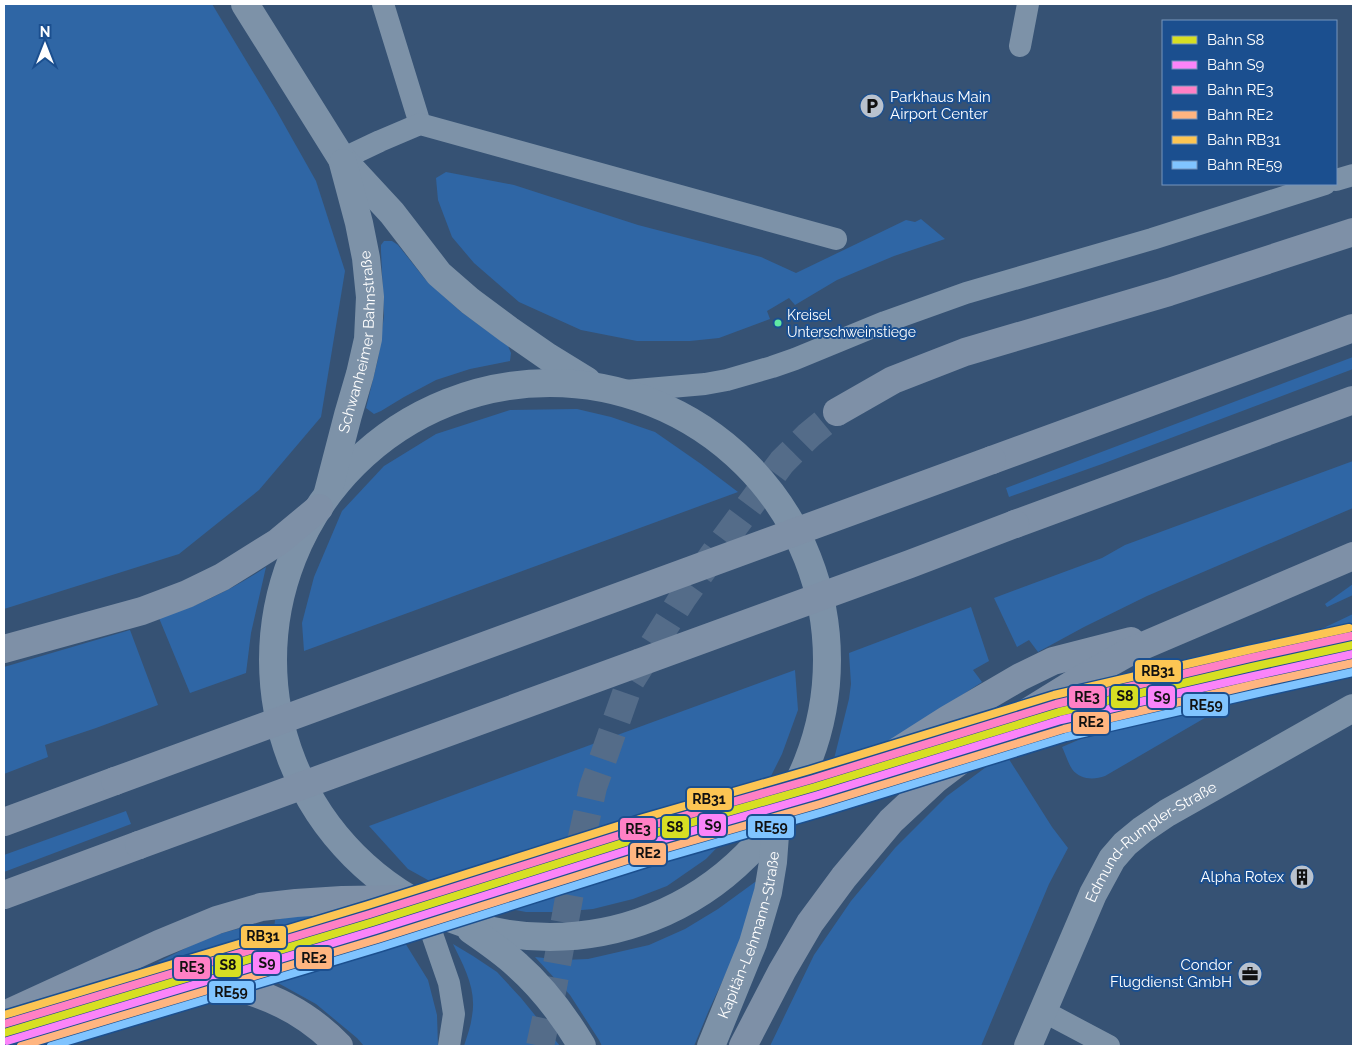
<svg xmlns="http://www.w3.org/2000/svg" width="1357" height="1050" font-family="Raleway,sans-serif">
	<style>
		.green { fill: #2f66a5 }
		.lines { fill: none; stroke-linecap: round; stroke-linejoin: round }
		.trunk-tunnel { stroke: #546c89; stroke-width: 28; stroke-dasharray: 28 14; stroke-linecap: butt }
		.service { stroke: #7d92a8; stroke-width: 22 }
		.minor { stroke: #7d92a8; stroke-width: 28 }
		.tertiary { stroke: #7d92a8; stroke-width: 28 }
		.trunk { stroke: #7e90a7; stroke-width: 28 }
		.trunk-bridge { stroke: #7e90a7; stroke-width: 28 }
		.rail-1-casing { stroke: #1b4f8f; stroke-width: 11 }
		.rail-2-casing { stroke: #1b4f8f; stroke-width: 11 }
		.rail-3-casing { stroke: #1b4f8f; stroke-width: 11 }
		.rail-4-casing { stroke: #1b4f8f; stroke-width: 11 }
		.rail-5-casing { stroke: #1b4f8f; stroke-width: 11 }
		.rail-6-casing { stroke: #1b4f8f; stroke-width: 11 }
		.rail-1 { stroke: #d7df23; stroke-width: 8 }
		.rail-2 { stroke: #fb84f9; stroke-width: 8 }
		.rail-3 { stroke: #ff80c5; stroke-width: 8 }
		.rail-4 { stroke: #ffb580; stroke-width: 8 }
		.rail-5 { stroke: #fcc553; stroke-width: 8 }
		.rail-6 { stroke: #80c4ff; stroke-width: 8 }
		.bus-dot { fill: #60e9a3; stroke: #1b4f8f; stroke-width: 2 }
		.labels { text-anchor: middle; stroke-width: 4; stroke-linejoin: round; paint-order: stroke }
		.bus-label { font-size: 14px; fill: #fff; stroke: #1b4f8f; text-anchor: start }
		.poi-label { font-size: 15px; fill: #fff; stroke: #1b4f8f; text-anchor: end }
		.street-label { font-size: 15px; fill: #fff; stroke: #1b4f8f }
		.line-badge { stroke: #1b4f8f; stroke-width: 2 }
		.pale-badge-label { font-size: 14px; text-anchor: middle; font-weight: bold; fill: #111 }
	</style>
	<rect width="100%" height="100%" fill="#365274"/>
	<g class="green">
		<path d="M4,4H212L276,110L316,181L345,271L321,417L259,490L179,554L4,609Z"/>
		<path d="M446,172L514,185L638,225L761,257L796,273L906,220L915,222L921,219L945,239L894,256L837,280L795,305L789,298L767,311L770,319L719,338L690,341H637L581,330L519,302L474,263L452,237L438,200L436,178Z"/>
		<path d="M384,241H392L398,245L425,279L460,311L508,346L511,353L510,361L470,369L436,380L404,397L381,411L374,414L366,408L378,359L384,316L381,251V245Z"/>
		<path d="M1353,357V369L1102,464L1009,497L1006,488Z"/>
		<path d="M577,409L611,417L655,432L701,464L738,492L304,651L302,623L314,577L342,511L384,466L436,434L510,410Z"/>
		<path d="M1353,461V508L1147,596L1084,627L1038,652L1029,640L1017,647L994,598L1102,558L1125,545Z"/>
		<path d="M266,567L251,633L246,673L190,693L159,618C198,606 231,590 266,567Z"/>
		<path d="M1353,584V595L1327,607L1325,604Z"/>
		<path d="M971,607L989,661L973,670L982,682L849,769L838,772L834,768L833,763L849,699L851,684L849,653Z"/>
		<path d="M1353,614V635L1234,701L1105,776C1094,780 1080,780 1072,769C1068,763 1065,753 1062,747L1187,693Z"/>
		<path d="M130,630L158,705L96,728L45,745L48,757L4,774V667Z"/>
		<path d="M795,670L798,710L782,754L755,808L706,859L667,886L633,899L593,909L560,912H526L491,905L455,895L408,869L369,826Z"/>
		<path d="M1005,753L1052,827L1068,848L1049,884L981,1046H770L814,955L851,901L895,848L947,796Z"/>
		<path d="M126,811L131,824L4,872V855Z"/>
		<path d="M755,882L760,883L741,941L709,1010L694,1046H602L599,1040L570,995L535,957L563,960L588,959L649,945L685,929L718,909Z"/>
		<path d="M300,915H352L392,927L402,938L428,980L437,1015L438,1046H364L357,1038L316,1004L269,978L275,920Z"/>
		<path d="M252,925L243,972L158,962L208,937Z"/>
		<path d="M453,944L473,956L497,972L521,998L560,1046H464C467,1036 471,1026 472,1016C477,989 464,967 453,944Z"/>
	</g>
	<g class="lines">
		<path class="trunk-tunnel" d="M540,1046L553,987L571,887L593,787L630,682L682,599L716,551L782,462L809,435L837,412"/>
		<g class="service">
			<path d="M383,4L420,124"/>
			<path d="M1020,46L1028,4"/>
			<path d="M342,159L380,141L420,124L836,239"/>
			<path d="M1336,180L1353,175"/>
			<path d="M625,391L705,384L727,380L772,367L795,359L885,322L966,293L1152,239L1325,184"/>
			<path d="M422,905L449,983L454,1014L449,1046"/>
			<path d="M1043,1011L1109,1046"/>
		</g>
		<path class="minor" id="s1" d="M1028,1046L1093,894L1112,859L1125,844L1142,830L1167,813L1353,708"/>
		<g class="tertiary">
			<path d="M245,4L342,159L392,213L439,274L470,301L509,330L548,357L587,381"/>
			<circle cx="550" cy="660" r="277"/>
			<path id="s2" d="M328,492L348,415L360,374L368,339L370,297L366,258L359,223L343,163"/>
			<path d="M471,930C487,941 503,952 517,965C543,988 564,1016 582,1046"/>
			<path id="s3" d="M711,1046L753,943L768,892L773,862L776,821"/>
		</g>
		<g class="trunk">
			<path d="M837,412L893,380L965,352L1169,292L1353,232"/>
			<path d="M992,460L1353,328"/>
			<path d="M1015,524L1353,400"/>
			<path d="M4,649L142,611L187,594L222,577L278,542L319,508"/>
			<path d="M783,811L808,801L857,777L948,719L1020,677L1053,661L1131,641"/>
			<path d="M4,822L115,781"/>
			<path d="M4,895L139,845"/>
			<path d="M4,1015L159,944L217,920L261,907L296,903L342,900L408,899"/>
			<path d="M19,1024C53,1012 87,999 121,990C198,968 283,988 339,1046"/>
			<path d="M743,1046L782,971L810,923L844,877L891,821L936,779L1010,723L1081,679L1131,651L1353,556"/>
		</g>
		<g class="trunk-bridge">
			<path d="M115,781L992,460"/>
			<path d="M139,845L910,564L1015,524"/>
		</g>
		<defs>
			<path id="rail-1" d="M4,1033L373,922L648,835L815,787L1059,712L1252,667L1353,645"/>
			<path id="rail-2" d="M7,1041L376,930L651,843L818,795L1061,720L1254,676L1353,654"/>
			<path id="rail-3" d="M4,1024L370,914L645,827L813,779L1056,704L1250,658L1351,636"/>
			<path id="rail-4" d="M21,1046L378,939L653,852L820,804L1064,729L1256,684L1353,663"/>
			<path id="rail-5" d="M4,1015L368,905L643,818L810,770L1054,695L1248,650L1349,628"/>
			<path id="rail-6" d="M51,1046L381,947L656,860L823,812L1066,737L1258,693L1353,672"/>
		</defs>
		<use href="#rail-1" class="rail-1-casing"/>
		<use href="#rail-2" class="rail-2-casing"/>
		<use href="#rail-3" class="rail-3-casing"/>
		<use href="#rail-4" class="rail-4-casing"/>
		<use href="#rail-5" class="rail-5-casing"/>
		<use href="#rail-6" class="rail-6-casing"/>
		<use href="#rail-1" class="rail-1"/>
		<use href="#rail-2" class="rail-2"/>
		<use href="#rail-3" class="rail-3"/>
		<use href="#rail-4" class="rail-4"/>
		<use href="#rail-5" class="rail-5"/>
		<use href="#rail-6" class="rail-6"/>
	</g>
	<defs>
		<symbol id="parking-disc" viewBox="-11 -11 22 22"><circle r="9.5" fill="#b9c2ce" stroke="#1b4f8f"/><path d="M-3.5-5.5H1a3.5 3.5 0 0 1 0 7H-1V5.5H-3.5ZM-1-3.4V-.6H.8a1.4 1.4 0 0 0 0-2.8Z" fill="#111"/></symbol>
		<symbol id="building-disc" viewBox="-11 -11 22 22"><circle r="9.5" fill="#b9c2ce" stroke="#1b4f8f"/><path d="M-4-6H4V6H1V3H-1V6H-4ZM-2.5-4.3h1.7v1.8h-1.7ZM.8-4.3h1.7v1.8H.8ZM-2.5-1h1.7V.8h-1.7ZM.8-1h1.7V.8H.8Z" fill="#111"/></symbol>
		<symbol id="office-disc" viewBox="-11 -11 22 22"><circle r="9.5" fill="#b9c2ce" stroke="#1b4f8f"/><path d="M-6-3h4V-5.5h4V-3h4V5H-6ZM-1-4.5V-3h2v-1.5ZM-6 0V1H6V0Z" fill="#111"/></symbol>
	</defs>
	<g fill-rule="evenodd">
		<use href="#parking-disc" x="858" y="92" width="28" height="28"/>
		<use href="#building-disc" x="1288" y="863" width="28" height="28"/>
		<use href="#office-disc" x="1236" y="960" width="28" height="28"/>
	</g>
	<circle class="bus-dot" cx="778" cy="323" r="4.5"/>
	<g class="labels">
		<g class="bus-label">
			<text x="787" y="320">Kreisel<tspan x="787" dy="17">Unterschweinstiege</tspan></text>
		</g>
		<g class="poi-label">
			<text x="890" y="102" text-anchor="start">Parkhaus Main<tspan x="890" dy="17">Airport Center</tspan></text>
			<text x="1284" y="882">Alpha Rotex</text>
			<text x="1232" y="970">Condor<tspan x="1232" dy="17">Flugdienst GmbH</tspan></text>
		</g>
		<g class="street-label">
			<text dy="5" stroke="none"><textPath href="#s2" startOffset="154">Schwanheimer Bahnstraße</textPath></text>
			<text dy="5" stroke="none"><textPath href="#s1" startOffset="245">Edmund-Rumpler-Straße</textPath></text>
			<text dy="5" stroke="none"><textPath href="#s3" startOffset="118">Kapitän-Lehmann-Straße</textPath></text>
		</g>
	</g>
	<g class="line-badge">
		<rect x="1134" y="659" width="48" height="24" rx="5" fill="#fcc553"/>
		<rect x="1110" y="685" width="29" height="24" rx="5" fill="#d7df23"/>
		<rect x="1068" y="685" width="38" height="24" rx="5" fill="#ff80c5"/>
		<rect x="1147" y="685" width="29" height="24" rx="5" fill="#fb84f9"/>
		<rect x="1182" y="693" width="47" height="24" rx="5" fill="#80c4ff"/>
		<rect x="1072" y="711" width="38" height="24" rx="5" fill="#ffb580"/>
		<rect x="686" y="787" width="47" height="24" rx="5" fill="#fcc553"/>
		<rect x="698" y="813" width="29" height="24" rx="5" fill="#fb84f9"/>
		<rect x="747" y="815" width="48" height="24" rx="5" fill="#80c4ff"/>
		<rect x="661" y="815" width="29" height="24" rx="5" fill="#d7df23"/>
		<rect x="619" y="817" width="38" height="24" rx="5" fill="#ff80c5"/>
		<rect x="629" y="842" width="38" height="24" rx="5" fill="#ffb580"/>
		<rect x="240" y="925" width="47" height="24" rx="5" fill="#fcc553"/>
		<rect x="295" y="946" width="38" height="24" rx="5" fill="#ffb580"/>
		<rect x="252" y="951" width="29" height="24" rx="5" fill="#fb84f9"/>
		<rect x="214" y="954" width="28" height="24" rx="5" fill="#d7df23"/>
		<rect x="173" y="956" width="38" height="24" rx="5" fill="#ff80c5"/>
		<rect x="208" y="980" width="47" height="24" rx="5" fill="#80c4ff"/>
	</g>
	<g class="pale-badge-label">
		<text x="1158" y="676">RB31</text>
		<text x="1125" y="701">S8</text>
		<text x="1087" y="702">RE3</text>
		<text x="1162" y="702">S9</text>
		<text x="1206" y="710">RE59</text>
		<text x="1091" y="727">RE2</text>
		<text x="709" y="804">RB31</text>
		<text x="713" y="830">S9</text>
		<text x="771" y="832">RE59</text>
		<text x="675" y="832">S8</text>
		<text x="638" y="834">RE3</text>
		<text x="648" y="858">RE2</text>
		<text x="263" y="941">RB31</text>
		<text x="314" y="963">RE2</text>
		<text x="267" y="968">S9</text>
		<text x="228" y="970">S8</text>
		<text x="192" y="972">RE3</text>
		<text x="231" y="997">RE59</text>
	</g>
	<rect width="1357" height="1050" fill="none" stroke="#ffffff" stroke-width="10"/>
	<rect x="1162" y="20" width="175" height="165" fill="#1b4f8f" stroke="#7695bc"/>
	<rect x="1172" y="36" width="25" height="8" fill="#d7df23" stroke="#7695bc"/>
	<text x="1207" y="45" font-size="15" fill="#ffffff">Bahn S8</text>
	<rect x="1172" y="61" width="25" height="8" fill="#fb84f9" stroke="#7695bc"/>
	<text x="1207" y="70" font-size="15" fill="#ffffff">Bahn S9</text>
	<rect x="1172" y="86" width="25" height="8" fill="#ff80c5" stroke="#7695bc"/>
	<text x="1207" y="95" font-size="15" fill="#ffffff">Bahn RE3</text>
	<rect x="1172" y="111" width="25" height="8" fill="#ffb580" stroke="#7695bc"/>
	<text x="1207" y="120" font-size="15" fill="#ffffff">Bahn RE2</text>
	<rect x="1172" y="136" width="25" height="8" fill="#fcc553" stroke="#7695bc"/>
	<text x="1207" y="145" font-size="15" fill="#ffffff">Bahn RB31</text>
	<rect x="1172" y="161" width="25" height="8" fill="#80c4ff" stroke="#7695bc"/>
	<text x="1207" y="170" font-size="15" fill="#ffffff">Bahn RE59</text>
	<g transform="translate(45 45)" stroke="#1b4f8f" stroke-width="4" paint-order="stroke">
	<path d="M0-4L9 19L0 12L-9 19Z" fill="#ffffff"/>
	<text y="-8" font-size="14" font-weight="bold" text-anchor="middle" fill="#ffffff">N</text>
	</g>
</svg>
